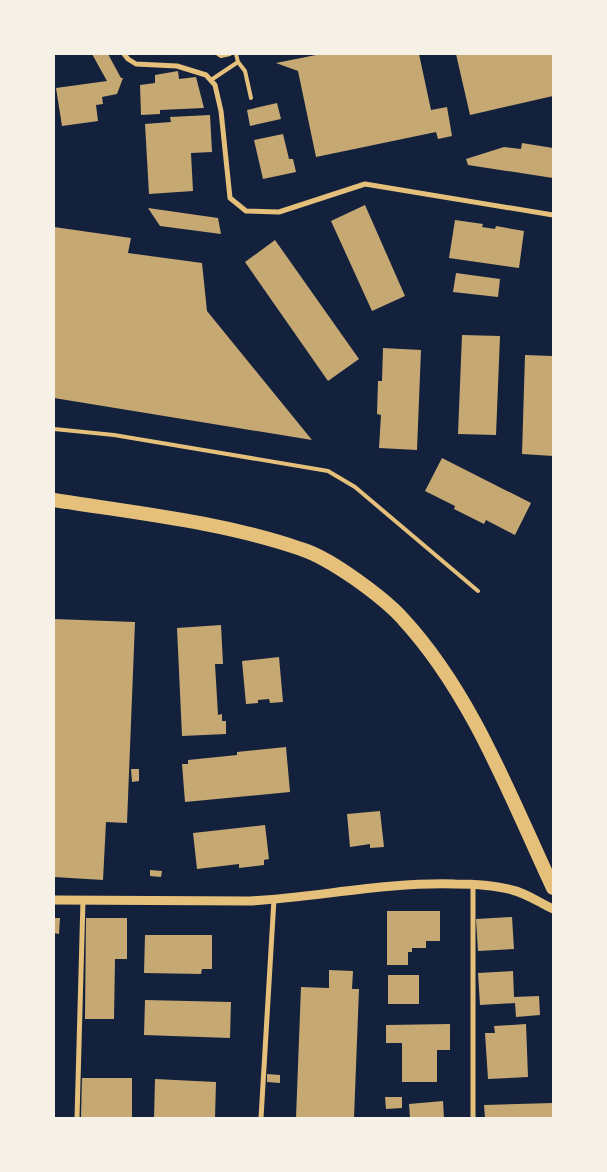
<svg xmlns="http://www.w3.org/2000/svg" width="607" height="1172" font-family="'PT Sans',sans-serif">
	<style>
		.building { fill: #c6a872 }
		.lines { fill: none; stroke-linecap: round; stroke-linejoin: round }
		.service { stroke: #e5c07b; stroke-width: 4 }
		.minor { stroke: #e5c07b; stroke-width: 5 }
		.tertiary { stroke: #e5c07b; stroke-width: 9 }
		.trunk { stroke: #e5c07b; stroke-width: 14 }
	</style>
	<rect width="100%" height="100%" fill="#14213d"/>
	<g class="building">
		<path d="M92,54H108L121,78H123L117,94L102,97L103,104L96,105L98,121L62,126L56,88L107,81Z"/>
		<path d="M321,54H419L431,110L447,107L452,136L438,139L436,132L316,157L298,71L276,63Z"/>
		<path d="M456,54H553V96L470,115Z"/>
		<path d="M178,71L179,79L196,77L204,108L160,110V114L141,115L140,85L155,83V75Z"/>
		<path d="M277,103L281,119L250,126L247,110Z"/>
		<path d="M210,115L212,152L191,153L193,191L149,194L145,124L171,122L170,117Z"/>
		<path d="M283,134L289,159H293L296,172L263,179L254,140Z"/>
		<path d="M522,143L553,148V178L468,165L466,159L504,147L521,149Z"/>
		<path d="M365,205L405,296L372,311L331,221Z"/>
		<path d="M148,208L218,218L221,234L160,226Z"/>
		<path d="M455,220L483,224L482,227L495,229L496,226L524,231L519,268L449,258Z"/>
		<path d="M54,227L131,238L128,253L202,263L207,311L312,440L54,398Z"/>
		<path d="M275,240L359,359L328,381L245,262Z"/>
		<path d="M456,273L500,279L498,297L453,292Z"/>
		<path d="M462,335L500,336L496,435L458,434Z"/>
		<path d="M383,348L421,350L417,450L379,448L381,415L377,414L378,381H382Z"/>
		<path d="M525,355L553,356V456L522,454Z"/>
		<path d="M442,458L531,503L515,535L486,520L484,524L454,509L455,506L425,491Z"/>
		<path d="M54,619L135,622L127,823L106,822L103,880L54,877Z"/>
		<path d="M221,625L223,664H215L218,715L222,714V721H226V734L182,736L177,628Z"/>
		<path d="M279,657L283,702L270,703L269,699L258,700V703L246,704L242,661Z"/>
		<path d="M286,747L290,792L185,802L182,764H188V760L237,755V752Z"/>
		<path d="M131,769H139V781L132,782Z"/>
		<path d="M380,811L384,847L370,848V844L350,847L347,814Z"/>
		<path d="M265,825L269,859L264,860V865L239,868V864L197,869L193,833Z"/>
		<path d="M150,870L162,871L161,877L150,876Z"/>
		<path d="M387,911H440V941H426V948H412V952H408V965H387Z"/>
		<path d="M512,917L514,949L478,951L476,919Z"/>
		<path d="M54,918H60L59,934L54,933Z"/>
		<path d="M86,918H127V959H115L114,1019H85Z"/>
		<path d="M145,935H212V969H202L201,974L144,973Z"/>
		<path d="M329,970L353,971L352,989H359L354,1118H296L301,987L329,988Z"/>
		<path d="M513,971L514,997L539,996L540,1015L516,1017L515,1003L480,1005L478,973Z"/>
		<rect x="388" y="975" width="31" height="29"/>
		<path d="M145,1000L231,1002L230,1038L144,1035Z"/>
		<path d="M450,1024V1050H437V1082H402V1043H386V1025Z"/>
		<path d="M526,1024L528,1077L488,1079L485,1033H495L494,1026Z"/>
		<path d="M267,1074L280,1075V1083L267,1082Z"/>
		<path d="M82,1078H132V1118H81Z"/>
		<path d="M155,1079L216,1082L215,1118H154Z"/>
		<path d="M385,1097H402V1108L386,1109Z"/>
		<path d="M443,1101L444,1118H410L409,1104Z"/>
		<path d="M553,1103V1118H485L484,1105Z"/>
	</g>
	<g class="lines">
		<g class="service">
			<path d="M218,54L221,56L230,54"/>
			<path d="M238,62L245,71L251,98"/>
			<path d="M211,80L238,62L236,54"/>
			<path d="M54,429L114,435L328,471L355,487L478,591"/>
		</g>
		<g class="minor">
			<path d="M124,54L128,59L136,64L177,66L206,75L215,85L221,111L230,198L246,211L279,212L365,184L553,215"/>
			<path d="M77,1118L83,900"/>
			<path d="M261,1118L274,899"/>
			<path d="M473,1118V884"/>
		</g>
		<path class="tertiary" d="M54,900L250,901C319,897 386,882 455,884C474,884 494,885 512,890C526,893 540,903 553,909"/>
		<path class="trunk" d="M54,500C135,513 223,522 301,549C320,555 338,567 354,578C371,590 389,603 403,619C472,694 510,796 553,888"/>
	</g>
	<rect width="607" height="1172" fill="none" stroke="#f6f1e7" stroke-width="110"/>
</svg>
